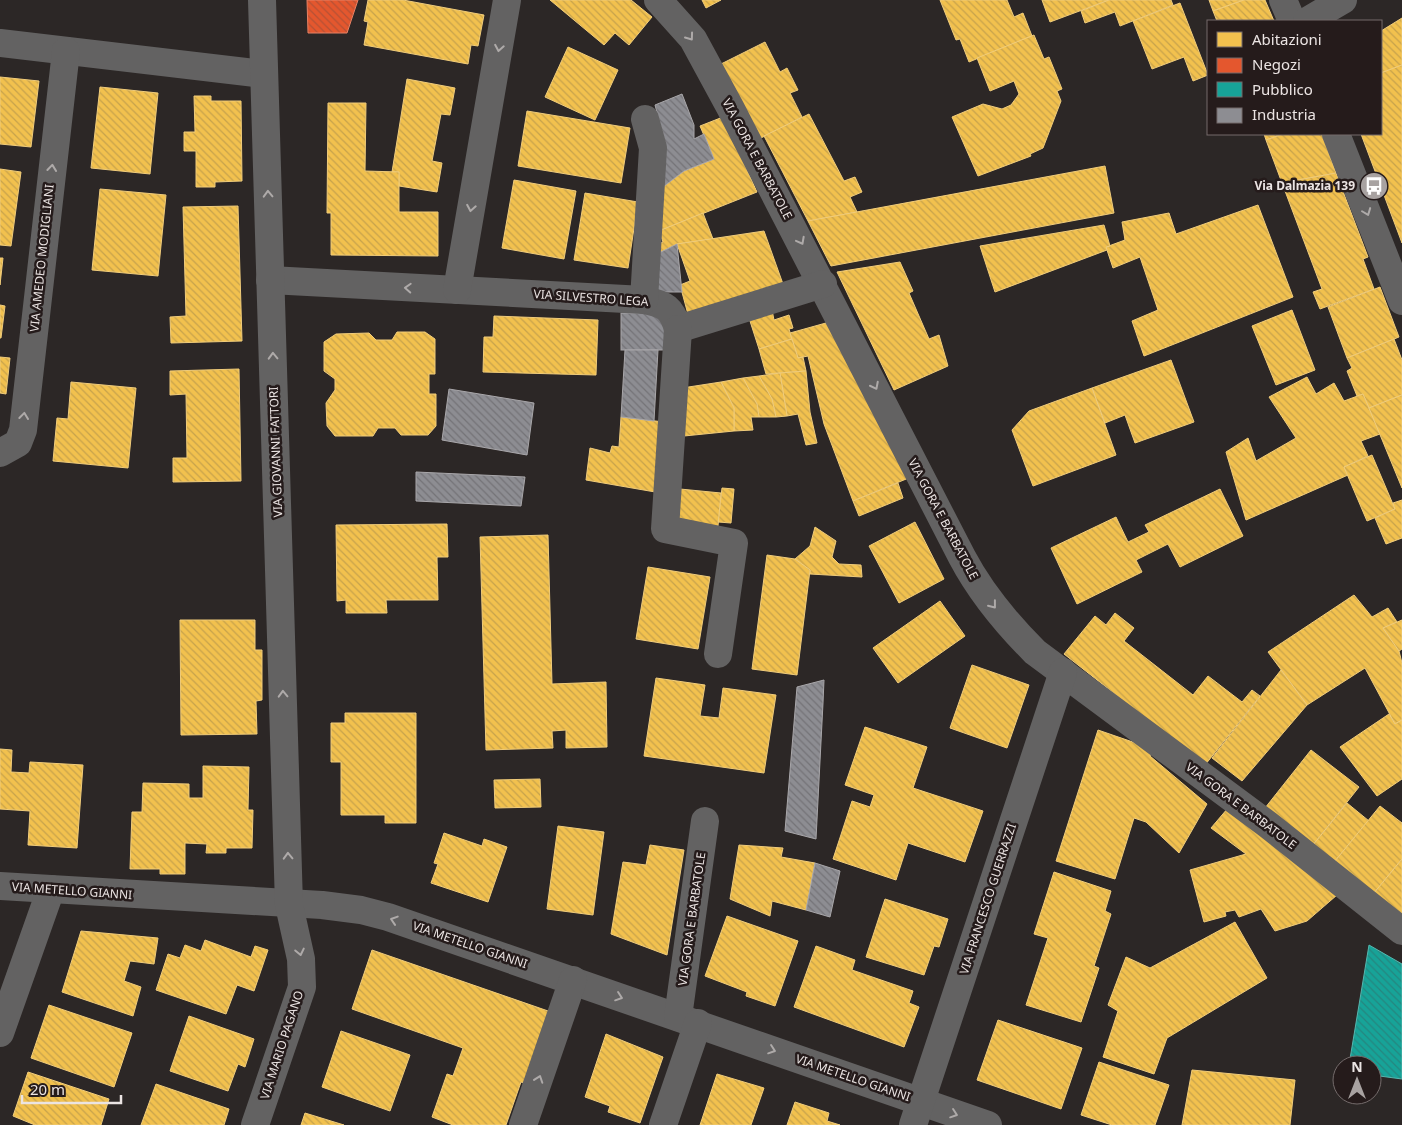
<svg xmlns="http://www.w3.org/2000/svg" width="1402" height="1125" font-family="'Noto Sans',sans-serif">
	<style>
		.homes { fill: url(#homes-back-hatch); stroke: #f0cc7b }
		.shops { fill: url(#shops-back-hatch); stroke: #e68164 }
		.public { fill: url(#public-back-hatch); stroke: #57b6ae }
		.industry { fill: url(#industry-back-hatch); stroke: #a9a7aa }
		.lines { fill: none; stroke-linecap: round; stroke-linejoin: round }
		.minor { stroke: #636262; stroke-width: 28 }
		.oneway { stroke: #aeaaa9 }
		.labels { text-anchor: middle; stroke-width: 5; stroke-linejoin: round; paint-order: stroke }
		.street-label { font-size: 12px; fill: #ebe4e3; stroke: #251b1b }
		.poi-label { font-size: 12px; font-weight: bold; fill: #ebe4e3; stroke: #251b1b; text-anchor: end }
	</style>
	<defs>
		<pattern id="homes-back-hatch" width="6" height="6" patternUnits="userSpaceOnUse" patternTransform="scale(1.25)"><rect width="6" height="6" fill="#f2c14e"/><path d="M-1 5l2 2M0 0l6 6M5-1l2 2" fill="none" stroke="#c7a24c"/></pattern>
		<pattern id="shops-back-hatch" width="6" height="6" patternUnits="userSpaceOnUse" patternTransform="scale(1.25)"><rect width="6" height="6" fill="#e4572e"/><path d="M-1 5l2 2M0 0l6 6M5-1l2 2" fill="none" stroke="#b55135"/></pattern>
		<pattern id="public-back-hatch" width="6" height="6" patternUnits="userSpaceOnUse" patternTransform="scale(1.25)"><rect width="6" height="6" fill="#17a398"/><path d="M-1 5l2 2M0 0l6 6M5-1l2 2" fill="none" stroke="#25867f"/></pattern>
		<pattern id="industry-back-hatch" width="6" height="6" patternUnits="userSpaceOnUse" patternTransform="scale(1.25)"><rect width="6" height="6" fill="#8d8d92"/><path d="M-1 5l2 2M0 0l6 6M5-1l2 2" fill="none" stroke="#747377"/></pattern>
	</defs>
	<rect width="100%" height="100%" fill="#2c2726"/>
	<g class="homes">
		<path d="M368,0H403L484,15L478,46L471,45L468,64L364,45L368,22L364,21Z"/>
		<path d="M550,0H631L652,17L629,45L615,33L604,45Z"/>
		<path d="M702,0H721L706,8Z"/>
		<path d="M940,0H1007L1014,17L1023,13L1032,36L969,62L960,39L956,40Z"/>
		<path d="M1042,0H1109L1050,22Z"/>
		<path d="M1109,0H1171L1173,5L1120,26L1115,12L1085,23L1081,11Z"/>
		<path d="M1209,0H1244L1213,11Z"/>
		<path d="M1244,0H1265L1274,21H1217L1213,11Z"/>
		<path d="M1180,3L1208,75L1193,81L1184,57L1152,69L1133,21Z"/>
		<path d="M1402,18V65L1381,73V31Z"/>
		<path d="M1034,35L1044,59L1049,57L1062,89L1057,91L1061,101L1043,148L1030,154L1031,156L978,176L952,117L983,104L1002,109L1011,105L1019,94L1014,81L990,91L977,58Z"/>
		<path d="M765,42L780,72L787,68L798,90L790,93L802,117L759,139L721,64Z"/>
		<path d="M568,47L618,70L595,120L545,97Z"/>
		<path d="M1402,65V243L1361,134H1381V73Z"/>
		<path d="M0,77L39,81L31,147L0,144Z"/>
		<path d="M407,79L455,88L450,115L441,114L432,161L442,163L437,192L399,186V172H392Z"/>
		<path d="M100,87L158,93L150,174L91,168Z"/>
		<path d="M194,96H211V101H241L242,181L215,182V187H196V151H184V132H195Z"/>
		<path d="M328,103H366L365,171L399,172V212H438V256L331,255V213H327Z"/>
		<path d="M527,111L630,128L621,183L518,166Z"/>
		<path d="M809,114L844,181L855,177L862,192L850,197L857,212L808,221L764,136Z"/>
		<path d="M723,117L757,192L659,231V190L684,171L714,159L700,126Z"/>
		<path d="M1264,134H1283L1266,140Z"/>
		<path d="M1283,134H1322L1336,173L1282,183L1266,140Z"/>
		<path d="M1105,166L1114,213L831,266L808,221Z"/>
		<path d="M0,169L21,172L11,246L0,245Z"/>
		<path d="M1336,173L1368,257L1363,259L1374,289L1320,309L1313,292L1322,289L1282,183Z"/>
		<path d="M514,180L576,191L564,259L502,248Z"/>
		<path d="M100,189L166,195L158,276L92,270Z"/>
		<path d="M585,193L638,202L628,268L574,260Z"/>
		<path d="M1258,205L1293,297L1144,356L1132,321L1158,310L1140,257L1113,268L1106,247L1125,240L1122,222L1169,213L1176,234Z"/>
		<path d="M238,206L242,341L171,343L170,317L186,316L183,207Z"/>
		<path d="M703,213L713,239L677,244L657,254L656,245L663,242L659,231Z"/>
		<path d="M1104,225L1110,246L1106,247L1107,250L995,292L980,246Z"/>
		<path d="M764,231L783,284L689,318L680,285L690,281L677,244Z"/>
		<path d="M0,258H3L0,285Z"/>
		<path d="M900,262L913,291L909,293L929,339L939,335L948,366L894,390L837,272Z"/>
		<path d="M1380,287L1399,337L1347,358L1328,307Z"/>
		<path d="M0,305L5,306L1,338H0Z"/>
		<path d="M772,310L774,320L789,315L793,328L789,329L792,339L759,349L749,318Z"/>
		<path d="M1292,310L1315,370L1276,385L1252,326Z"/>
		<path d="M494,316L598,320L596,375L483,372L484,337H493Z"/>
		<path d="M833,321L911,477L853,501L824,424L808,356L798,358L790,333Z"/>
		<path d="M397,332H425L435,339V374H429V394H436V426L428,435H401L395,428H378L373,436H335L327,426L326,403L335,390V379L324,371V342L336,334L369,333L376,340H392Z"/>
		<path d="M792,339L798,358L803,357L806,371L766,374L759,349Z"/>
		<path d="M1394,339L1402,360V395L1369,408L1363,394L1357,396L1347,371L1352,368L1347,358Z"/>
		<path d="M0,357L10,358L6,394L0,393Z"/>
		<path d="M1171,360L1194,422L1135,443L1125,415L1105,423L1092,388Z"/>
		<path d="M239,369L241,481L173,482V458H187L186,394L170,395V371Z"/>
		<path d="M806,371L810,412L817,443L806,445L798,414L787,416L780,373Z"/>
		<path d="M780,373L787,416L776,417L772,399L759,376Z"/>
		<path d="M759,376L772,399L776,417H759L757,404L743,378Z"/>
		<path d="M1307,377L1316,394L1334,383L1344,401L1363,394L1380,434L1361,441L1368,456L1344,467L1348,475L1246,520L1226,452L1248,438L1256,461L1296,438L1269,397Z"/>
		<path d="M743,378L757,404L759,417H751L753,430L734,431V408L721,382Z"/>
		<path d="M71,382L136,388L128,468L53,461L57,418L68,419Z"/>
		<path d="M721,382L734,408V431L684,436L682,388Z"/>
		<path d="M1092,388L1116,455L1033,486L1012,430L1029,411Z"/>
		<path d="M1402,395V488L1369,408Z"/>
		<path d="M621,417L664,422L661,493L586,480L590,448L610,453L612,446L619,447Z"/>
		<path d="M1372,455L1395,509L1367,521L1344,467Z"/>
		<path d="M898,483L903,498L859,516L853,501Z"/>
		<path d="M722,488L734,489L731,523L718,522Z"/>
		<path d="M680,489L721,493L718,526L677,522Z"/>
		<path d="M1220,489L1243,536L1180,567L1168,544L1136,560L1142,572L1077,604L1051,548L1116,517L1128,542L1149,532L1145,525Z"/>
		<path d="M1402,500V538L1386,544L1375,518L1395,509L1393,503Z"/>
		<path d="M915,522L944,579L899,603L869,546Z"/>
		<path d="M447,524L448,557H437L438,600H386L387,613H346V600L337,601L336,525Z"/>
		<path d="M815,527L836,541L832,557L839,564L861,565L862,577L810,574V570L795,559L810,546Z"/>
		<path d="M548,535L552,684L606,682L607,747L566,748V730L552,731L553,748L486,750L480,537Z"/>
		<path d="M767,555L795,559L810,570L797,675L752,669Z"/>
		<path d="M648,567L710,577L698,649L636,639Z"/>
		<path d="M1354,595L1372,617L1388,608L1397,622L1383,628L1399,651L1402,663V720L1395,724L1365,668L1307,705L1268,652Z"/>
		<path d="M940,601L965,636L898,683L873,648Z"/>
		<path d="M1115,613L1134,628L1124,641L1193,695L1208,676L1242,702L1252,690L1260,696L1205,765L1064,654L1095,616L1106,625Z"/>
		<path d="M180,620H255V650H262V700L256,701L257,734L181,735Z"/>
		<path d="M1402,620V649L1399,651L1383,628Z"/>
		<path d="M972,665L1029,685L1007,748L950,728Z"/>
		<path d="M1281,670L1307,705L1242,781L1212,758Z"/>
		<path d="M656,678L705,685L700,716L719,718L723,688L776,695L764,773L644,756Z"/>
		<path d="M345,713H416V823H385V815H341V762H331V723H345Z"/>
		<path d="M1389,714L1395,724L1402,720V779L1377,796L1340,747Z"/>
		<path d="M865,727L927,747L913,788L983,811L965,862L908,843L896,880L833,859L852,801L870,807L874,795L845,785Z"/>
		<path d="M1098,730L1153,749L1150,756L1207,804L1179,853L1146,822L1134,818L1115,879L1056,861Z"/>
		<path d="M0,749L12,750L11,772L29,773L30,762L83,765L77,848L28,845L30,811L0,809Z"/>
		<path d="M1311,750L1359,787L1313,845L1265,808Z"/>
		<path d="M203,766L249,767L248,810H253L252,848H226V853H206L207,844L185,843V874H160V869H130L132,812H142L143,783L189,784V798H203Z"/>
		<path d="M540,779L541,807L495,808L494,780Z"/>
		<path d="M1347,803L1369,821L1335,861L1313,845Z"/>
		<path d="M1380,806L1402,823V859L1374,893L1335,861Z"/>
		<path d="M1228,808L1337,895L1307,921L1275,931L1261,909L1239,917L1235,910L1225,912L1226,916L1204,922L1190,870L1246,854L1211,828Z"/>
		<path d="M558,826L604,832L593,915L547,909Z"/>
		<path d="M444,833L482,846L484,839L507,847L488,902L431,883L438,864L434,863Z"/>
		<path d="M650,845L684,850L667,955L611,934L623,862L646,865Z"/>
		<path d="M739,845L783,848L781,857L815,863L806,910L772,901L770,916L730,899Z"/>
		<path d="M1402,859V915L1374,893Z"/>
		<path d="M1054,872L1111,891L1105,911L1111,914L1094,966L1099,968L1081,1022L1026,1005L1048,938L1034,934Z"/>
		<path d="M885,899L948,919L939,947L934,946L924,975L866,957Z"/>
		<path d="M727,916L798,941L775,1006L746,996L747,992L705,976Z"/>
		<path d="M1235,922L1267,978L1167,1038L1154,1074L1103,1057L1118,1011L1108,1005L1126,957L1150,968Z"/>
		<path d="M81,931L158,938L154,964L130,961L124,981L141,987L133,1016L62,992Z"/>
		<path d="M205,940L251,957L255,946L268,950L254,991L237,985L226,1014L156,990L168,954L180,958L185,945L201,951Z"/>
		<path d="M816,946L855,960L852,970L913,991L909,1003L919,1007L904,1047L794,1007Z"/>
		<path d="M372,950L551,1012L526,1084L521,1082L506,1125H453L432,1117L447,1074L453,1076L463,1048L352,1009Z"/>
		<path d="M49,1005L132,1033L114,1087L31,1058Z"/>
		<path d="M189,1016L254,1039L245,1067L238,1064L228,1091L170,1071Z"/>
		<path d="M998,1020L1082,1048L1061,1109L977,1080Z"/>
		<path d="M341,1031L410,1055L390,1111L322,1087Z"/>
		<path d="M606,1034L663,1057L640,1123L608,1112L610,1106L585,1097Z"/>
		<path d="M1099,1062L1169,1085L1155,1125H1112L1081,1115Z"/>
		<path d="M1192,1070L1295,1080L1290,1125H1182Z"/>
		<path d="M28,1072L109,1099L101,1125H35L13,1116Z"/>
		<path d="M717,1074L764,1088L751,1125H700Z"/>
		<path d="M156,1084L229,1109L224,1125H141Z"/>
		<path d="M795,1102L829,1113L827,1121L840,1125H787Z"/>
		<path d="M305,1113L344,1125H301Z"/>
	</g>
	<path class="shops" d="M307,0H358L347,33H308Z"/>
	<path class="public" d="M1369,945L1402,964V1079L1372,1075V1065H1349Z"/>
	<g class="industry">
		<path d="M682,94L694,125V139L704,134L714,159L684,171L659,190L666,146L655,105Z"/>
		<path d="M677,244L682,292H655L657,254Z"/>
		<rect x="621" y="313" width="45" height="37"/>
		<path d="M625,350H658L654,421L621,417Z"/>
		<path d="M449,389L534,403L527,455L442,440Z"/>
		<path d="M416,472L525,477L521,506L416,501Z"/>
		<path d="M824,680L823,703L816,839L785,831L797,687Z"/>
		<path d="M815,863L840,871L830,917L806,910Z"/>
	</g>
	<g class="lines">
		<g class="minor">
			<path d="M658,0L693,39L731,109L962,557C981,593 1007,624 1035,652L1267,824L1402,931"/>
			<path d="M1283,0L1292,21"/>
			<path d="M1307,21L1343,0"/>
			<path d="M0,43L264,74"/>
			<path d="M1336,134L1402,301"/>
			<path d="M270,280L644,300C665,304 672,308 678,329L823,284"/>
			<path d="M457,290L507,0"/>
			<path d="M644,300L653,148L645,119"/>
			<path d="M678,329L665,529L734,543L718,654"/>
			<path d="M0,453L18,443L23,430L66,51"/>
			<path d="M0,886L322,905L361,910L388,917L988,1125"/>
			<path d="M678,1017L705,821"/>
			<path d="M0,1033L51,889"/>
			<path d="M255,1125L302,987L301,959L289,905L262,0"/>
			<path d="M523,1125L573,980"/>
			<path d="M663,1125L698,1023"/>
			<path d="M913,1125L1063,672"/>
		</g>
	</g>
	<defs><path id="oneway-chevron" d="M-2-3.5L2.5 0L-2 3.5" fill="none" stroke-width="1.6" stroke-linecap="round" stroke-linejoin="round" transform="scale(1.25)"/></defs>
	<g class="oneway">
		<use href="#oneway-chevron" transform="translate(690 37) rotate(54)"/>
		<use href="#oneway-chevron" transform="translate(499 48) rotate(100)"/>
		<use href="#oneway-chevron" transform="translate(52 168) rotate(-84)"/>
		<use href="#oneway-chevron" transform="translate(268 194) rotate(-92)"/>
		<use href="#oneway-chevron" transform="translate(471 208) rotate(100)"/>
		<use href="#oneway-chevron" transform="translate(1367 212) rotate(69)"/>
		<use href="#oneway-chevron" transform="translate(801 241) rotate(62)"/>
		<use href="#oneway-chevron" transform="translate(408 288) rotate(-177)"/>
		<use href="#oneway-chevron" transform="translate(273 356) rotate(-92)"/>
		<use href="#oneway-chevron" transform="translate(875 386) rotate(63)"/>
		<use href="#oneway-chevron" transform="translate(24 416) rotate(-83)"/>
		<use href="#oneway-chevron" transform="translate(993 605) rotate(52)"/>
		<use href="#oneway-chevron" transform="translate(283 694) rotate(-92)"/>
		<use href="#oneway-chevron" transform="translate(288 856) rotate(-92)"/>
		<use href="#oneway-chevron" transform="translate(394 920) rotate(-162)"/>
		<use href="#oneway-chevron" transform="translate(300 952) rotate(78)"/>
		<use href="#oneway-chevron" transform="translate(619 997) rotate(19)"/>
		<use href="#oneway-chevron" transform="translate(772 1050) rotate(19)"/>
		<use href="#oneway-chevron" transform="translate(539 1079) rotate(-71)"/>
		<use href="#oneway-chevron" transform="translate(954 1114) rotate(19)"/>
	</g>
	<defs>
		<symbol id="bus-disc" viewBox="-11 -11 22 22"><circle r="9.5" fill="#a8a2a1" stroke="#251b1b"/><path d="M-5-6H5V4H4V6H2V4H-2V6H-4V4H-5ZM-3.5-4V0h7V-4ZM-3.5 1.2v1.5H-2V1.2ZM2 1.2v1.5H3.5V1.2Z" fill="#fff"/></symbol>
	</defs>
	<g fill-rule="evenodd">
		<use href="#bus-disc" x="1358" y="170" width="32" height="32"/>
	</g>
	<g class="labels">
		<g class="street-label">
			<text transform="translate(757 159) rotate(62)" y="4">VIA GORA E BARBATOLE</text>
			<text transform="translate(42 258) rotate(-84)" y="4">VIA AMEDEO MODIGLIANI</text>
			<text transform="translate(591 298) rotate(4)" y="4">VIA SILVESTRO LEGA</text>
			<text transform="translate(276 452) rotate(-92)" y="4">VIA GIOVANNI FATTORI</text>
			<text transform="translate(943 519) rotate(62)" y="4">VIA GORA E BARBATOLE</text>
			<text transform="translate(1241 806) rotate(37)" y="4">VIA GORA E BARBATOLE</text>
			<text transform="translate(72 891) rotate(4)" y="4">VIA METELLO GIANNI</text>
			<text transform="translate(988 899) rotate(-72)" y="4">VIA FRANCESCO GUERRAZZI</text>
			<text transform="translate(692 919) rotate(-82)" y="4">VIA GORA E BARBATOLE</text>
			<text transform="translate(470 945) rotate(19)" y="4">VIA METELLO GIANNI</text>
			<text transform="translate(282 1045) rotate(-72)" y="4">VIA MARIO PAGANO</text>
			<text transform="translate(853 1078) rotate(19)" y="4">VIA METELLO GIANNI</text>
		</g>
		<g class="poi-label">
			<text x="1355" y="190">Via Dalmazia 139</text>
		</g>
	</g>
	<rect x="1207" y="20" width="175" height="115" fill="#251b1b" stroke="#746b6b"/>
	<rect x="1217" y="32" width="25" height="15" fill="#f2c14e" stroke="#746b6b"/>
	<text x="1252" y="45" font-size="15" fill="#ebe4e3">Abitazioni</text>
	<rect x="1217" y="58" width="25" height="15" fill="#e4572e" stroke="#746b6b"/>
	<text x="1252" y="70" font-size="15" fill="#ebe4e3">Negozi</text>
	<rect x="1217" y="82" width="25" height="15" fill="#17a398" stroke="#746b6b"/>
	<text x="1252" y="95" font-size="15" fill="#ebe4e3">Pubblico</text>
	<rect x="1217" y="108" width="25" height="15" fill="#8d8d92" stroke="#746b6b"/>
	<text x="1252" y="120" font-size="15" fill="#ebe4e3">Industria</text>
	<g transform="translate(1357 1080)"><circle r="24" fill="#251b1b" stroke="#746b6b"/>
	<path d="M0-4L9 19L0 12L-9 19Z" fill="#a8a2a1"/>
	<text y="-8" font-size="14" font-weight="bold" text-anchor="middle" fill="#ebe4e3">N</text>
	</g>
	<path d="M22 1095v8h99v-8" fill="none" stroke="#ebe4e3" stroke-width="2.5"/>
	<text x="30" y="1095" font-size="15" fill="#ebe4e3" stroke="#251b1b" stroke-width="4" paint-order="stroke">20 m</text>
</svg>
